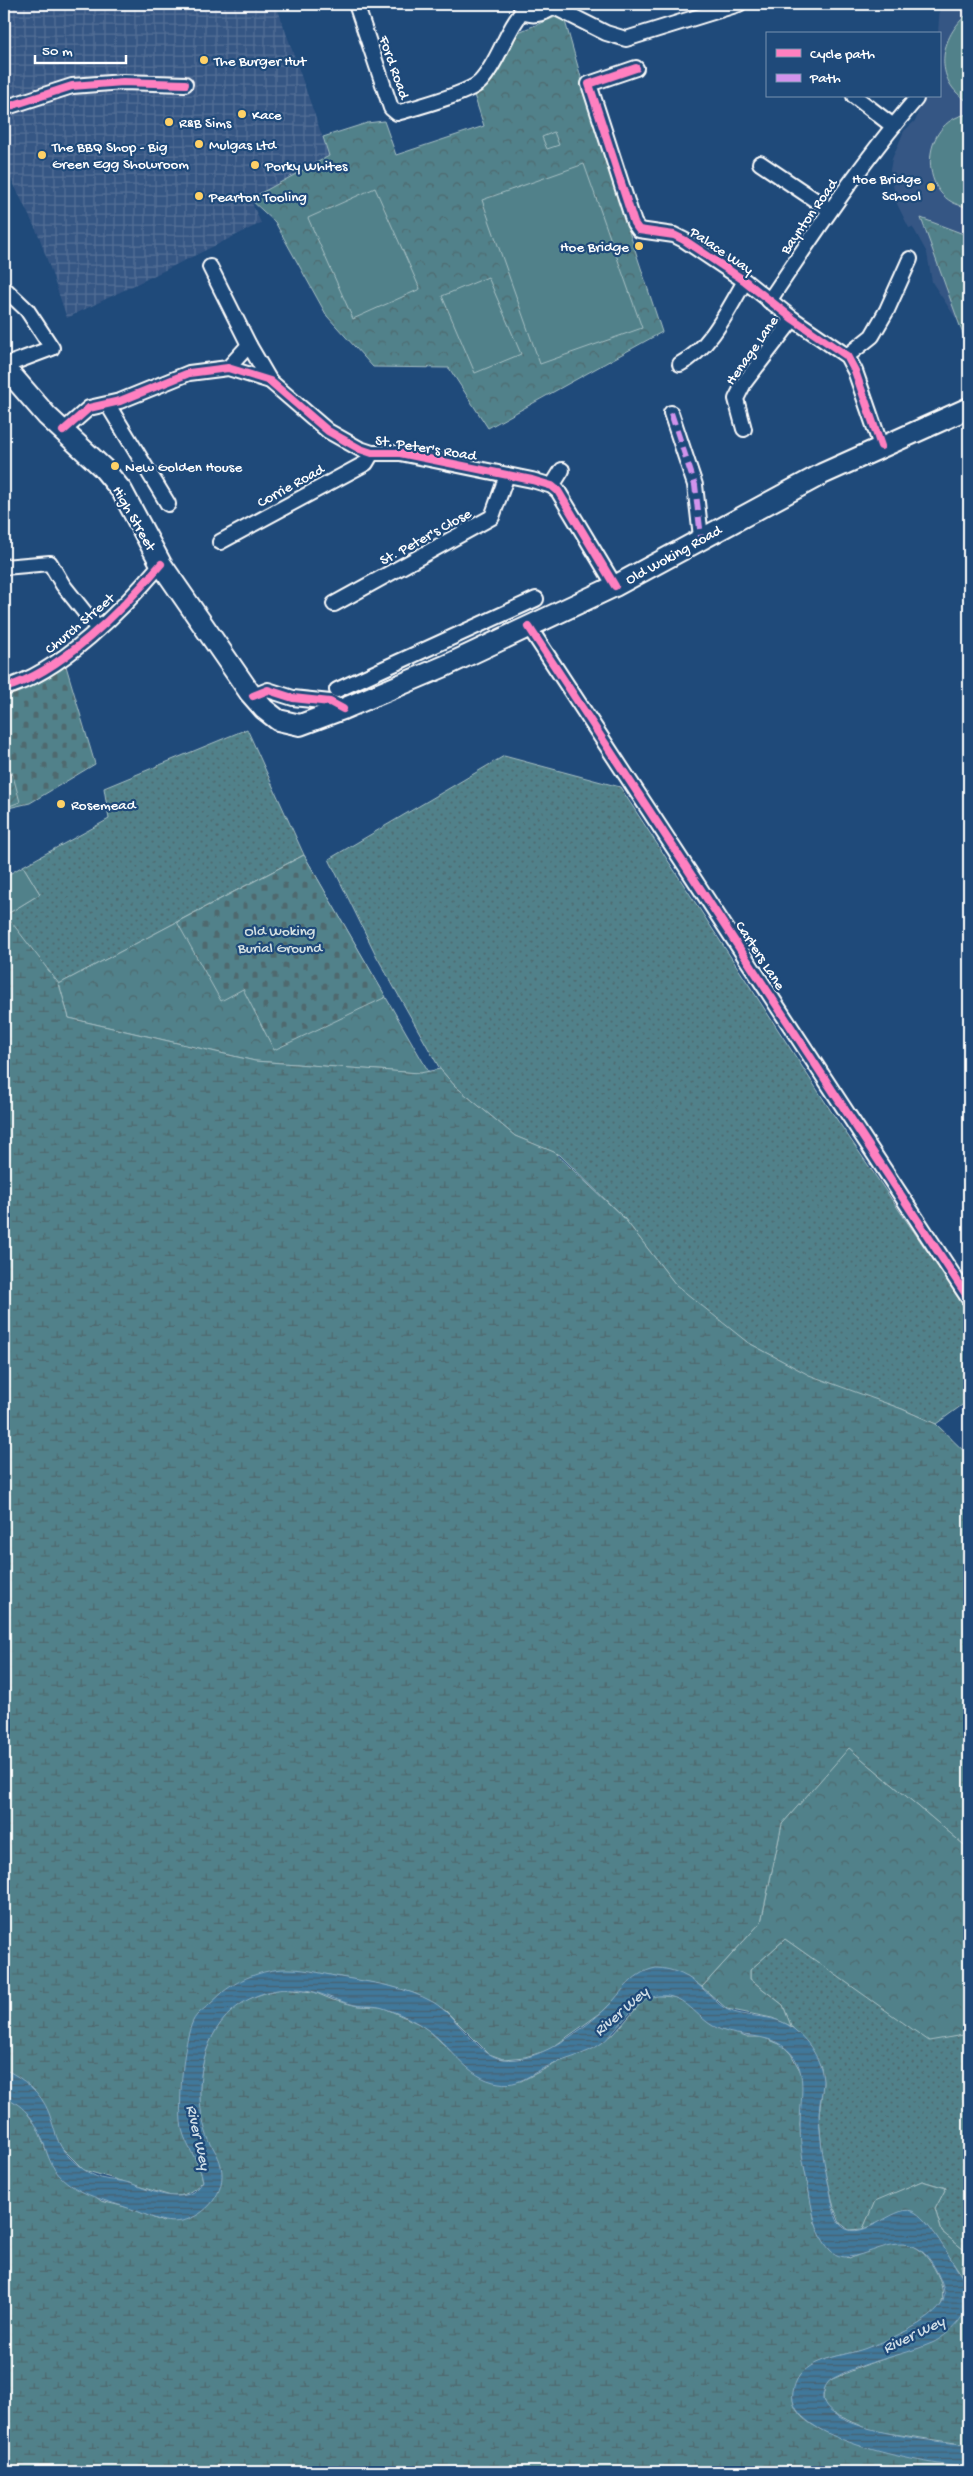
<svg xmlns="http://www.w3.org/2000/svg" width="973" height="2476" font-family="'Gochi Hand',sans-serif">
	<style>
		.built { fill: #365684 }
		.industrial { fill: url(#industrial-grid) }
		.grass { fill: url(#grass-dots); stroke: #a8c0c4 }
		.forest { fill: url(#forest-crowns); stroke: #a8c0c4 }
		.wetland { fill: url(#wetland-marsh); stroke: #a8c0c4 }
		.cemetery { fill: url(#cemetery-stones); stroke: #a8c0c4 }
		.garden { fill: url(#garden-furrows); stroke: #a8c0c4 }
		.pitch { fill: #51818a; stroke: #a8c0c4 }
		.water { fill: url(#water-rules); stroke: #8caec3 }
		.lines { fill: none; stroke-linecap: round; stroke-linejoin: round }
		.street-casing { stroke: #fff; stroke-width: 18 }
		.secondary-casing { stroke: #fff; stroke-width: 24 }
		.street { stroke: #1f4a7a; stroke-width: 14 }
		.secondary { stroke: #1f4a7a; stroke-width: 20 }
		.quiet { stroke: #d193ec; stroke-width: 6; stroke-dasharray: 12 6; stroke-linecap: butt }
		.cycleway-casing { stroke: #1f4a7a; stroke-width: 11 }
		.cycleway { stroke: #ff80c0; stroke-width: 8 }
		.poi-dot { fill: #ffd166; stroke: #1f4a7a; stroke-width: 2 }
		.labels { text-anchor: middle; stroke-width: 4.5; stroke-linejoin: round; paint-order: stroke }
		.poi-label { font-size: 15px; fill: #fff; stroke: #1f4a7a; text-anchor: start }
		.street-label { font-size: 15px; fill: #fff; stroke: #1f4a7a }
		.park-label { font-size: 15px; fill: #d4e0e2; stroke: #1f4a7a }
		.water-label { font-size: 16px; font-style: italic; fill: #cfdde6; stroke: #1f4a7a }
	</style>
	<defs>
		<pattern id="industrial-grid" width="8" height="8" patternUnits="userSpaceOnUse" patternTransform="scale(1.25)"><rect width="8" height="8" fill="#365684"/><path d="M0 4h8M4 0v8" fill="none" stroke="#546f96"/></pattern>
		<pattern id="grass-dots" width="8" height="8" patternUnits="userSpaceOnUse" patternTransform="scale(1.25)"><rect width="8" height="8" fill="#51818a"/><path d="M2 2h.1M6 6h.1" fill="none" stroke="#4f696e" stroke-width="1.8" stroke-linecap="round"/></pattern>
		<pattern id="forest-crowns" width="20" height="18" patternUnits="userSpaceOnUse" patternTransform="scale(1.25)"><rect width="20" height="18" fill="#51818a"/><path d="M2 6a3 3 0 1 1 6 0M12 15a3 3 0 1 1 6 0" fill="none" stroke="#4f696e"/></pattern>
		<pattern id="wetland-marsh" width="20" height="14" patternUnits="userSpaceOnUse" patternTransform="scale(1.25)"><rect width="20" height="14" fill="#51818a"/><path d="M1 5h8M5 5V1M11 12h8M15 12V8" fill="none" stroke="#4f696e"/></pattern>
		<pattern id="cemetery-stones" width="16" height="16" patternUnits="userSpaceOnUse" patternTransform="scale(1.25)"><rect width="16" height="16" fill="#51818a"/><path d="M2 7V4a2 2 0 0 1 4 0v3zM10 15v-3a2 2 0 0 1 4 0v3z" fill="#4f696e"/></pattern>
		<pattern id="garden-furrows" width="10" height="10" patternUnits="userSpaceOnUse" patternTransform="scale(1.25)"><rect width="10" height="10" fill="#51818a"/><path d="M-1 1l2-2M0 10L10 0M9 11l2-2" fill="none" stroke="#4f696e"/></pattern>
		<pattern id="water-rules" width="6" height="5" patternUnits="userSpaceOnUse" patternTransform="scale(1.25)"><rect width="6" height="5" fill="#40789b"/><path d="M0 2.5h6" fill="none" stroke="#476070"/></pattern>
	</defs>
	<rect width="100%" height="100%" fill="#1f4a7a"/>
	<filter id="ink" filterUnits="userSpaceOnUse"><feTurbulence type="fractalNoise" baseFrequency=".02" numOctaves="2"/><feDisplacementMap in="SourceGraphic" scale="10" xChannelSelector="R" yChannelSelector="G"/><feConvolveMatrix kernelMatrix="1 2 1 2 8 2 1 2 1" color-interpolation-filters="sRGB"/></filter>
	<g filter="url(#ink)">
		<path class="built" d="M940,4H969V361L963,329L932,282L927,253L915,231L912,227L909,228L897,204L890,170L892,159L904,131L916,120L922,96H939L938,34Z"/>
		<path class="industrial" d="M4,4H276L329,156L250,199L261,223L67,318L39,236L4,164Z"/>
		<g class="grass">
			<path d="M247,729L304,855L59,984L4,921V916L40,894L23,866L109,819L104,788Z"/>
			<path d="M504,756L620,787L831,1111L969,1312V1400L936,1424L902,1409L817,1380L747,1342L682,1293L624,1218L560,1155L515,1136L455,1086L440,1069L377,957L329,859Z"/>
			<path d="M785,1939L929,2040L969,2034V2254L942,2232L935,2209L946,2188L922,2181L875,2202L863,2229L849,2230L840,2223L834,2208L822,2155L819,2115L823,2083L821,2067L805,2040L791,2026L783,2005L750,1979V1970Z"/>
		</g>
		<g class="forest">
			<path d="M563,14L598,137L662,332L488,428L449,368L373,367L327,316L275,222L250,199L329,156L323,137L367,123L384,121L396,155L484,126L473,92L511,35Z"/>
			<path d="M921,218L969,236V351Z"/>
			<path d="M304,855L430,1074L255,1061L69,1018L59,984Z"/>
			<path d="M848,1747L969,1849V2034L929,2041L785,1939L750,1970V1979L783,2005L791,2026L772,2018L727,2009L702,1987L761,1922L782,1824Z"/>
			<path d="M922,2181L946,2188L935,2209L942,2232L969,2254V2266L961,2265L963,2277L926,2222H881L863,2229L875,2201Z"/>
		</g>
		<g class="wetland">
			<path d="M6,915L59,984L69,1018L255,1061L420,1073L440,1069L455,1086L515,1136L554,1152L624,1218L676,1285L747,1342L809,1375L902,1409L936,1424L969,1456V1849L849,1748L782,1824L761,1922L702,1987L687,1977L619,1995L602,2012L549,2050L525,2057L503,2059L489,2054L446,2011L416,1994L389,1986L307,1971L227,1989L194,2020L198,2162L203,2181C193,2191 185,2197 171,2196L84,2170L60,2146L55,2136L49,2115L4,2069V916Z"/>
			<path d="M281,1989L314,1992L333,2000L358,2006L382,2007L424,2026L471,2070L521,2081L614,2034L642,2002L653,1995L673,1997L685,2001L710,2024L746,2037H762L782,2045L791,2054L802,2074L804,2089L800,2124L804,2165L815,2223L849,2259C866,2252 891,2239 911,2245C929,2250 953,2294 938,2310C926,2324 886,2341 869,2348C847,2355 819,2357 802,2373C797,2378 796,2383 794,2390C789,2409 804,2421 820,2429C853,2446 885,2452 921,2459C938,2463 952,2467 969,2468V2472H4V2096L22,2106L38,2128L49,2158L101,2201L130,2208L163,2222L221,2166C216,2155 209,2143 205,2132C192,2088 202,2025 244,2001C256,1995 268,1992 281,1989Z"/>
			<path d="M961,2265L969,2266V2445L873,2431L830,2412L824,2405L823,2397L825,2386L830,2380L863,2366L931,2343L968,2303L969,2293Z"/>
		</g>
		<g class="cemetery">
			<path d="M66,666L95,764L30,803L4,809V694Z"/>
			<path d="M304,855L386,997L274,1050L243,989L221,1001L177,922Z"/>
		</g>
		<path class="garden" d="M12,772L20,802L4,808V775Z"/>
		<g class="pitch">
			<path d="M969,13V102C932,81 939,36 969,13Z"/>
			<path d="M969,114V207C917,203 918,120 969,114Z"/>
			<path d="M554,132L559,145L547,149L542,137Z"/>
			<path d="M584,164L642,328L540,364L482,200Z"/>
			<path d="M375,188L420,289L353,319L308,218Z"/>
			<path d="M488,277L521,354L475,373L442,296Z"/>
			<path d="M23,866L40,894L4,916V877Z"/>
		</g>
		<path class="water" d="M656,1968C673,1968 691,1977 703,1989C711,1995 717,2004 726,2009C746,2019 772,2013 791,2027C808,2039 822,2060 823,2081C823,2092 819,2103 819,2115C820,2140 824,2165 830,2190C832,2200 833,2214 839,2223C858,2248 894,2204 912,2211C928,2216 952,2262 962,2277L966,2278L964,2279C966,2284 969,2289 969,2294C971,2313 948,2336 932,2343C900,2357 863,2361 832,2379C826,2383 824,2389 823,2395C818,2431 944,2442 969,2445V2468C934,2465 784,2441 793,2392C794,2386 796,2380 800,2375C816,2356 848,2356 869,2347C887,2341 943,2317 944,2297C945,2291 942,2284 940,2279C910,2203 857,2279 830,2250C812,2230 811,2197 805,2171C802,2157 800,2140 800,2125C800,2093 812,2061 776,2042C756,2033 733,2038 713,2026C693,2014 684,1993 658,1996C635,1998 619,2030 602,2043C585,2056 561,2059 542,2069C534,2073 526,2079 517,2082C511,2084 505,2084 499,2083C467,2079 450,2044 425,2028C414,2020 396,2012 383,2008C374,2005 364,2007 355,2005C340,2002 326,1995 311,1991C284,1985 253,1992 232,2011C200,2039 193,2093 206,2132C209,2144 219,2154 221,2166C227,2192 206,2216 182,2221C161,2225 148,2214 128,2208C102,2199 73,2194 55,2170C50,2163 47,2153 44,2144C35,2120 27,2108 4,2096V2069C23,2078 41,2092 49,2113C55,2129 56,2144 69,2157C78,2166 88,2174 101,2178C110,2181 121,2180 130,2183C151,2191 188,2209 203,2181C200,2160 182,2143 181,2122C179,2098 183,2042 193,2021C196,2014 204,2009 209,2005C214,2001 218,1996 223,1992C240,1978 268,1968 290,1969C308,1969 327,1975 346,1978C375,1983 406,1987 433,2002C456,2015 477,2055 502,2059C536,2064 578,2033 602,2012C621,1996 629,1973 656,1968Z"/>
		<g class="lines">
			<defs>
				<g id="street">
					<path d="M356,4L391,108L397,113C414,108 471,93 481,81C499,61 505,32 523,11"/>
					<path d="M520,4L523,11C532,18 549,13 555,4"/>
					<path d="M554,7L606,33L626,39L739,4"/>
					<path d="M636,68L589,84L634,223L639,230L674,235L684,240L745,281L793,319L847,356L855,371L881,446"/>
					<path d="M854,96L893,126"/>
					<path d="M4,108L72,86L123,82L185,84"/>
					<path d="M760,163L830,210"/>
					<path d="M210,267L249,345L270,381"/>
					<path d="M769,301C815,232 862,162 916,99"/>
					<path d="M847,356L872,336L887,310L910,259"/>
					<path d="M680,364C710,349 728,310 745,281"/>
					<path d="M4,366L52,348L27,310L7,291"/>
					<path d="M228,368L249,345"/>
					<path d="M108,405L168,504"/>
					<path d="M671,413L695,485L701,537"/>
					<path d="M744,429L736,399L744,383L793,319"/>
					<path d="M63,431L89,408L120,401L189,373L228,368L270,381L328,431L360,449L372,453H400L532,480L552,486L558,491L615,586"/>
					<path d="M552,486L562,470"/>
					<path d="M220,542L366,463L372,453"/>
					<path d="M4,567L50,563L63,585L98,629"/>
					<path d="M334,604L492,517L507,475"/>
					<path d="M529,627L969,1299"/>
					<path d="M4,688C60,673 124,608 161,564"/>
					<path d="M337,690L536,599"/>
					<path d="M253,696L268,690L293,698L330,702L343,709"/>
				</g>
				<path id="secondary" d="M4,370L15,379L47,416L103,468L122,491L161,564L250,693L264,709L278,720L300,725L343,709L445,666L615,586L822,474L969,408"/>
			</defs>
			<use href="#street" class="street-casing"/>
			<use href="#secondary" class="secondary-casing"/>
			<use href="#street" class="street"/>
			<use href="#secondary" class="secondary"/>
			<path class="quiet" d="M671,413L695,485L701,537"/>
			<defs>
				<g id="cycleway">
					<path d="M636,68L589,84L634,223L639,230L674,235L684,240L745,281L793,319L847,356L855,371L881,446"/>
					<path d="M4,108L72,86L123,82L185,84"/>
					<path d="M63,431L89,408L120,401L189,373L228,368L270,381L328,431L360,449L372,453H400L532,480L552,486L558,491L615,586"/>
					<path d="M529,627L969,1299"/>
					<path d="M4,688C60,673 124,608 161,564"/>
					<path d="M253,696L268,690L293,698L330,702L343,709"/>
				</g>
			</defs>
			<use href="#cycleway" class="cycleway-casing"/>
			<use href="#cycleway" class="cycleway"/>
		</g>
	</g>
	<g class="poi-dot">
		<circle cx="204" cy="60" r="5"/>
		<circle cx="242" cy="114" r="5"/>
		<circle cx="169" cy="122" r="5"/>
		<circle cx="199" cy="144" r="5"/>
		<circle cx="42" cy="155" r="5"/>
		<circle cx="255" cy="165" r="5"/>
		<circle cx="931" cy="187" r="5"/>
		<circle cx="199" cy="196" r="5"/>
		<circle cx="639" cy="246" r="5"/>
		<circle cx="115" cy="466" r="5"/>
		<circle cx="61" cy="804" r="5"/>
	</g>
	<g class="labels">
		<g class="poi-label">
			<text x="214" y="65">The Burger Hut</text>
			<text x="252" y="119">Kace</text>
			<text x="179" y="127">R&amp;B Sims</text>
			<text x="209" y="149">Mulgas Ltd</text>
			<text x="52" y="151">The BBQ Shop - Big<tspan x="52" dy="17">Green Egg Showroom</tspan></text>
			<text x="265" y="170">Porky Whites</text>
			<text x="921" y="183" text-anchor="end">Hoe Bridge<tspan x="921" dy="17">School</tspan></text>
			<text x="209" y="201">Pearton Tooling</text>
			<text x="629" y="251" text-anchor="end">Hoe Bridge</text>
			<text x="125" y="471">New Golden House</text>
			<text x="71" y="809">Rosemead</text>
		</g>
		<g class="street-label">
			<text transform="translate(395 67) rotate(71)" y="5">Ford Road</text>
			<text transform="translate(808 216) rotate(-55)" y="5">Baynton Road</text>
			<text transform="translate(722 250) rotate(34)" y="5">Palace Way</text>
			<text transform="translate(751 350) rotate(-55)" y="5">Henage Lane</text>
			<text transform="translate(426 447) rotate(9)" y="5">St. Peter's Road</text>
			<text transform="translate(290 485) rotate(-29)" y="5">Corrie Road</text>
			<text transform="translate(135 518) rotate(60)" y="5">High Street</text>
			<text transform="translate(425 536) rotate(-29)" y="5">St. Peter's Close</text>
			<text transform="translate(673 554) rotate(-29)" y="5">Old Woking Road</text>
			<text transform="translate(79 623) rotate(-40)" y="5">Church Street</text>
			<text transform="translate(761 955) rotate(57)" y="5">Carters Lane</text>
		</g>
		<g class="park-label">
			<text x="280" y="935">Old Woking<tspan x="280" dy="17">Burial Ground</tspan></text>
		</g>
		<g class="water-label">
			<text transform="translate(620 2010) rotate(-41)" y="6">River Wey</text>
			<text transform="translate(200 2137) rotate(77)" y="6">River Wey</text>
			<text transform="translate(913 2333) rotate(-26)" y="6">River Wey</text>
		</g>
	</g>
	<rect width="973" height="2476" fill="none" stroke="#1f4a7a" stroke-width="20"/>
	<rect x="10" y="10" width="953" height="2456" fill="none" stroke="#fff" stroke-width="2" filter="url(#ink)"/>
	<rect x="766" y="32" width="175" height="65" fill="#1f4a7a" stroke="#7992af"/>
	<rect x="776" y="49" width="25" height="8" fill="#ff80c0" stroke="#7992af"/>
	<text x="810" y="58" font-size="15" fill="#ffffff">Cycle path</text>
	<rect x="776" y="74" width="25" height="8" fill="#d193ec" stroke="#7992af"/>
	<text x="810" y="82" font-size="15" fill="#ffffff">Path</text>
	<path d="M35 55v8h91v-8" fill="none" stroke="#ffffff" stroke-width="2.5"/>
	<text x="42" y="55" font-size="15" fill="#ffffff" stroke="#1f4a7a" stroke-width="4" paint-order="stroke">50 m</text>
</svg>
